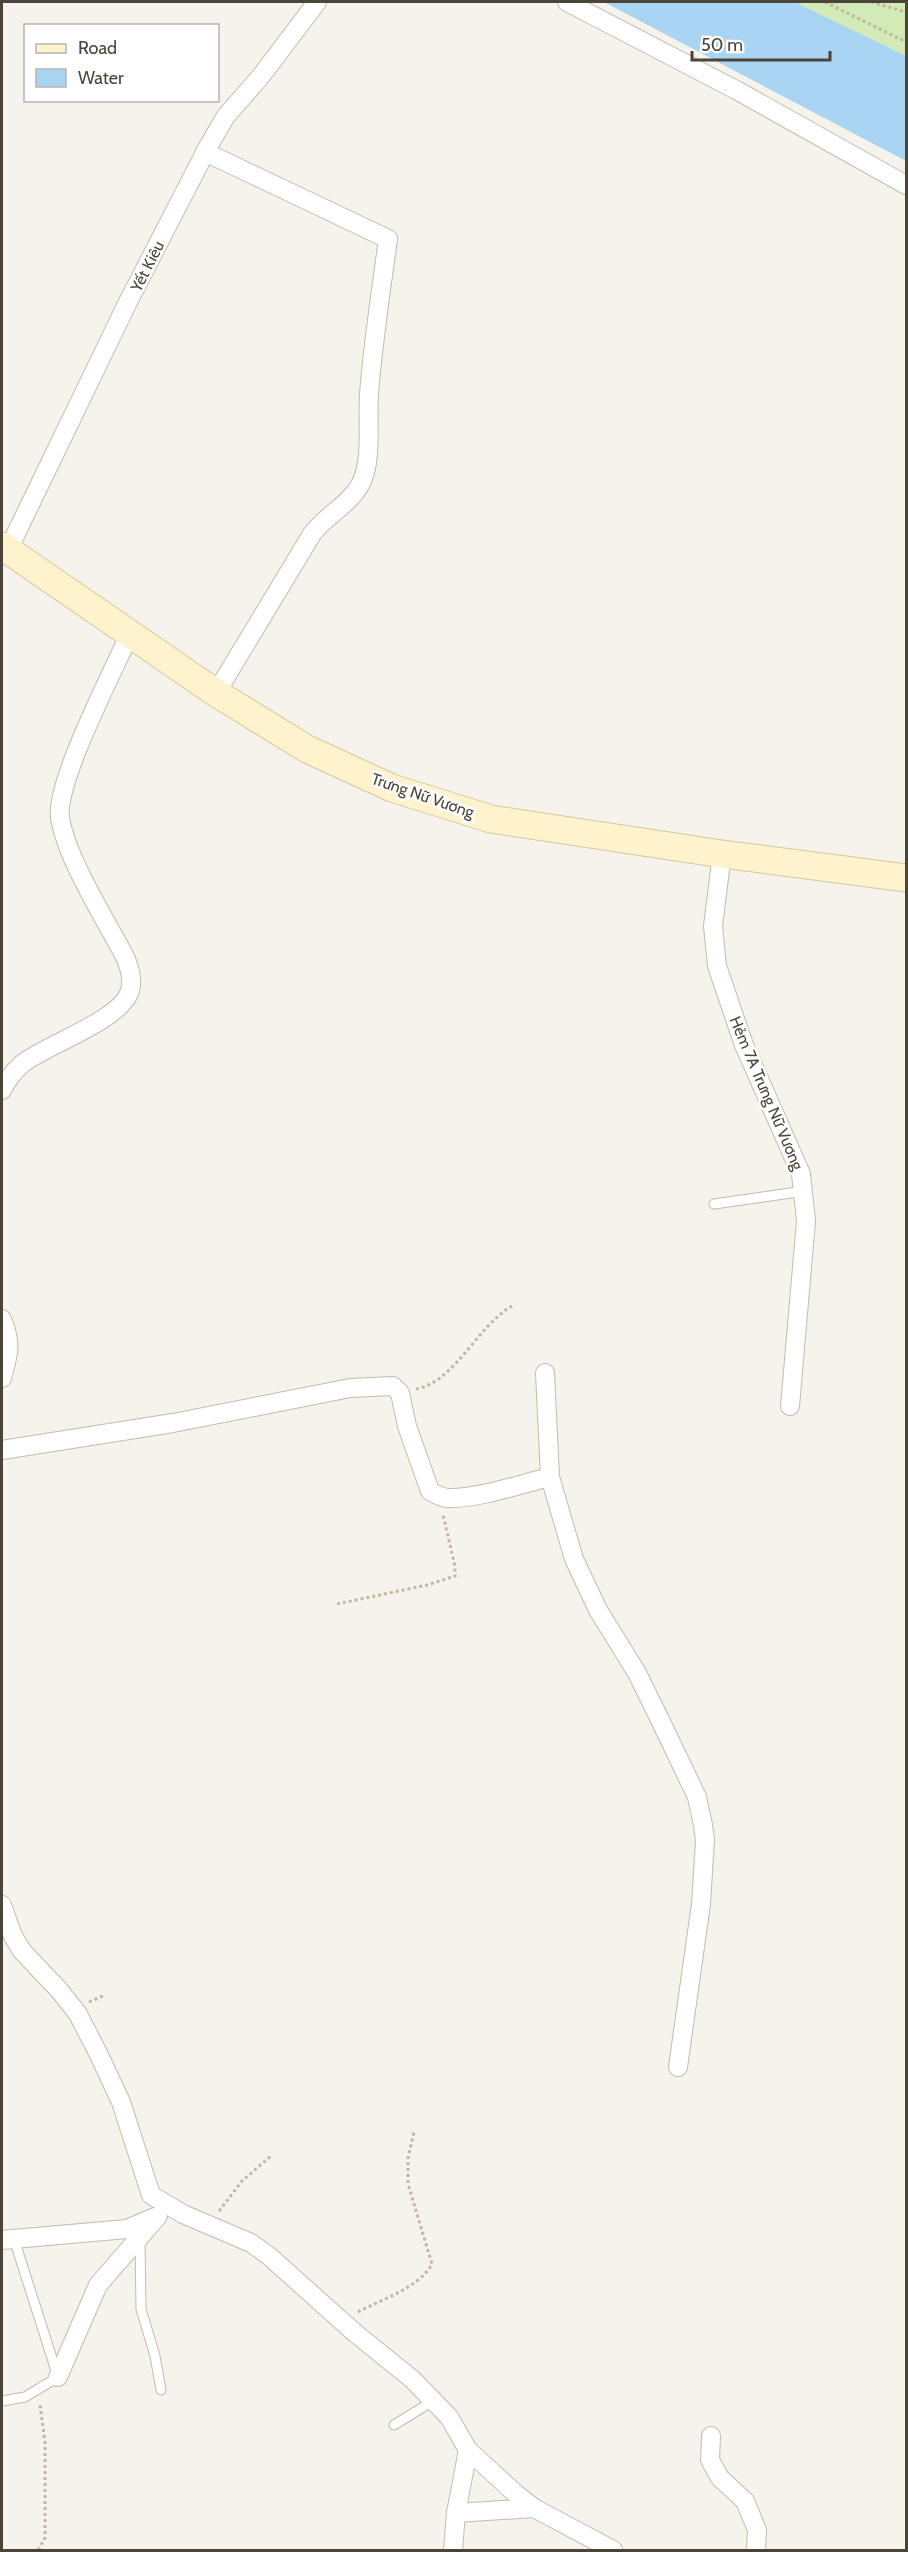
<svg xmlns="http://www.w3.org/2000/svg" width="908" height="2552" font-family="Cabin,sans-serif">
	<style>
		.green { fill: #d2eab5 }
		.water { fill: #a9d4f2 }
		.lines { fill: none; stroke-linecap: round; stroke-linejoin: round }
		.lane-casing { stroke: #c2bbae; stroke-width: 11 }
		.street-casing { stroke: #c2bbae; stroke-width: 20 }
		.secondary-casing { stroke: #d6c79b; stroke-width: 29 }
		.path { stroke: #c4b79f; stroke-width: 3; stroke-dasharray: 3 3; stroke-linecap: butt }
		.lane { stroke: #fff; stroke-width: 9 }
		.street { stroke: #fff; stroke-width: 18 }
		.secondary { stroke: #fff3cd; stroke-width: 27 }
		.labels { text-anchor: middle; stroke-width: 5; stroke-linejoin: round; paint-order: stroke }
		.street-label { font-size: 16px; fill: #4b4439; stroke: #fff }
	</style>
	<rect width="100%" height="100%" fill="#f6f3ec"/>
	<path class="green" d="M795,2H906V56Z"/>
	<path class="water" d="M604,2H795L906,56V161Z"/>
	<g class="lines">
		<defs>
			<g id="lane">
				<path d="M714,1204L805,1191"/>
				<path d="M140,2239L141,2309L155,2356L161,2390"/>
				<path d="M2,2401L25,2397L58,2377L14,2239"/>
				<path d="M394,2425L433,2401"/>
			</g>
			<g id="street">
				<path d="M567,2L738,91L906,185"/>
				<path d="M205,152L388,239C381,291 373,342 369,394C367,420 373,463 360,485C349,505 325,516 312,534L216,693"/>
				<path d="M8,550L127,304L209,145L226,116L261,76L317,2"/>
				<path d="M722,854L713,926L717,966L744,1045L801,1174L806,1221L790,1406"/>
				<path d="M2,1090C7,1080 13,1072 22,1064C47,1044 120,1021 130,991C133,981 130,969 126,959C106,920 67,860 60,818C55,782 114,670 130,633"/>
				<path d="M2,1319C12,1343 9,1353 2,1378"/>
				<path d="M545,1373L550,1477L574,1559L598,1610L637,1673L663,1726L697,1797L703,1825L705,1840L701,1904L678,2067"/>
				<path d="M2,1450L173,1423L350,1388L393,1386L400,1393L407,1426L430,1491C435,1494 441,1497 447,1498C478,1499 520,1484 550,1477"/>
				<path d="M2,1905L13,1936L22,1951L59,1990L78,2014L99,2055L121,2102L151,2195L183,2214L251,2243L269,2256L355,2333L412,2379L449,2417L468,2450L516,2494L534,2508L613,2550"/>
				<path d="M2,2240L127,2229L155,2217"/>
				<path d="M58,2377L98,2285L158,2216"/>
				<path d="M711,2436L710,2460L720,2478L745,2501L757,2530L756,2550"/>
				<path d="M456,2513L534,2508"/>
				<path d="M453,2550L456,2513L468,2450"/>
			</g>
			<path id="secondary" d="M2,546L216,693L307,749L392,788L491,819L722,854L906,878"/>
		</defs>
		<use href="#lane" class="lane-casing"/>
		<use href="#street" class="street-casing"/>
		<use href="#secondary" class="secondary-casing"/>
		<g class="path">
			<path d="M825,2L906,42"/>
			<path d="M871,2L906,12"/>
			<path d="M416,1389C455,1382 477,1326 512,1306"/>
			<path d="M337,1604L427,1585L455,1576V1566L443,1515"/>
			<path d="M89,2002L105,1995"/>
			<path d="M219,2211L242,2181L272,2155"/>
			<path d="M358,2312C382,2299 419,2288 432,2264L408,2184V2158L414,2132"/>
			<path d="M38,2550L45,2538V2442L40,2405"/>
		</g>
		<use href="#lane" class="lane"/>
		<use href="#street" class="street"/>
		<use href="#secondary" class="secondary"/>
	</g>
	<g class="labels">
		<g class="street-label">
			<text transform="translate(147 266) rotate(-63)" y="6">Yết Kiêu</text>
			<text transform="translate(423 795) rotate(19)" y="6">Trưng Nữ Vương</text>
			<text transform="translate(767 1093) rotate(67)" y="6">Hẻm 7A Trưng Nữ Vương</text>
		</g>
	</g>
	<rect width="908" height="2552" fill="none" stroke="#4b4439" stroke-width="6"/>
	<rect x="24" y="24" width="195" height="78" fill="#ffffff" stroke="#b7b4b0" stroke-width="1.5"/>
	<rect x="36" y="44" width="30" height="9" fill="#fff3cd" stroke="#b7b4b0" stroke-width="1.5"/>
	<text x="78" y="54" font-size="18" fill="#4b4439">Road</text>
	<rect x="36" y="69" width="30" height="18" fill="#a9d4f2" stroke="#b7b4b0" stroke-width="1.5"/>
	<text x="78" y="84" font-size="18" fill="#4b4439">Water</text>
	<path d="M692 51v9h138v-9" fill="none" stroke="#4b4439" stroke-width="3"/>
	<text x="701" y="51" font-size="18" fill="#4b4439" stroke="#ffffff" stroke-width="4.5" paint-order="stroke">50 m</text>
</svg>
